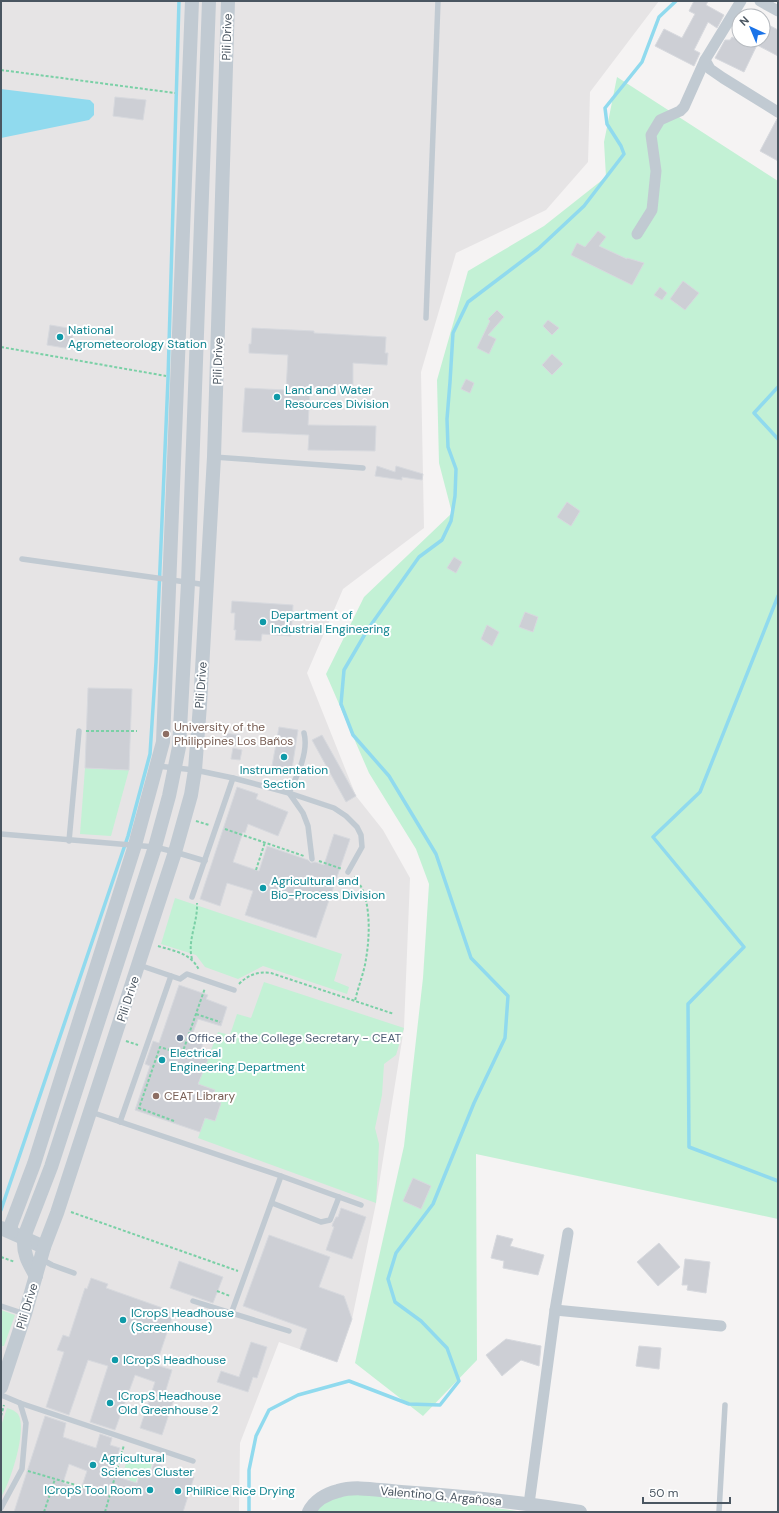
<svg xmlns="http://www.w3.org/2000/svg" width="779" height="1513" font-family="'DM Sans',sans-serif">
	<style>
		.education { fill: #e6e4e5 }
		.green { fill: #c3f1d5 }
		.water { fill: #90daee }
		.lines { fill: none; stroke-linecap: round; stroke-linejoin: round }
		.stream { stroke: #90daee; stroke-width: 3.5 }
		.building { fill: #cdcfd5; stroke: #d7d9de; fill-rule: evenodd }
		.path { stroke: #7ad0a6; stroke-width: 2; stroke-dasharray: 3 2; stroke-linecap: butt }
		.service { stroke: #c1cad2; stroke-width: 5.5 }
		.minor { stroke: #c1cad2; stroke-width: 11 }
		.tertiary { stroke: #c1cad2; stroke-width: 14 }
		.culture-dot { fill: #0f9aa8; stroke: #fff; stroke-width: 1.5 }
		.education-dot { fill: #8d6e63; stroke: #fff; stroke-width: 1.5 }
		.service-dot { fill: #5c6f8a; stroke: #fff; stroke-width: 1.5 }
		.labels { text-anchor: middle; stroke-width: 4; stroke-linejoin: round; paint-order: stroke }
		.street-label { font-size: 12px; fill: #4a5661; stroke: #fff }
		.culture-label { font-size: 12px; fill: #0d838f; stroke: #fff; text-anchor: start }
		.education-label { font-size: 12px; fill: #785e54; stroke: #fff; text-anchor: start }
		.service-label { font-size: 12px; fill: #4e5e75; stroke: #fff; text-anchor: start }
	</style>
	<rect width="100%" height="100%" fill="#f5f3f3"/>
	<path class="education" d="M1,1H659L590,92L588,162L546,210L456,253L421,372L424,528L343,589L307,673L356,796L383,830L410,878L404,1028L376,1203L352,1319L337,1362L279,1342L240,1443L239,1512H1Z"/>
	<g class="green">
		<path d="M617,77L778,181V1219L476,1154L477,1360L423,1416L355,1363L404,1146L423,978L429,884L416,849L369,773L326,674L364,597L452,513L439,463L437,380L468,271L544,226L606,177L604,142Z"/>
		<path d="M85,768L129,770L111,836L80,834Z"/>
		<path d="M175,898L342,954L334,981L349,987L347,994L263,966L238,979L205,967L196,955L161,944Z"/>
		<path d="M264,982L404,1028L396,1055L384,1064L382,1095L375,1128L379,1144L376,1203L198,1138L205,1118L215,1121L221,1103L212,1100L215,1090L198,1084L218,1032L230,1035L237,1014L251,1018Z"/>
		<path d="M1,1310L15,1315L4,1346H1Z"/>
		<path d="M7,1408C11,1409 15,1411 18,1414C28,1429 10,1483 1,1497V1426Z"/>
		<path d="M128,1456L152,1463L149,1475L139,1472L131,1497L125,1495L130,1479L122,1477Z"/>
		<path d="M376,1491L524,1512H312L334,1493Z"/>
	</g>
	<path class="water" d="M1,89L90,100L94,104V115L89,120L1,138Z"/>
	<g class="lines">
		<g class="stream">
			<path d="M778,387L754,413L778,439"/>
			<path d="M778,596L700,792L653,837L744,947L688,1004L689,1147L778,1181"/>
			<path d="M1,1210L128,836L150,754L156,662L168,379L179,1"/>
			<path d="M249,1512V1470L256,1436L269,1410L298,1395L349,1381L409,1404L440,1405L459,1381L447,1348L421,1321L395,1302L388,1279L396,1253L433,1204L474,1103L505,1038L508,996L471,958L436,854L389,776L353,735L341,704L344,670L368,629L419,557L442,540L451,521L455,496L456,469L448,447L447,419L450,382L453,333L468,302L538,249L584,206L624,154L621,146L607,124L605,108L642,62L659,17L676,1"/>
		</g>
	</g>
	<g class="building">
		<path d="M694,1H708L706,5L724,15L717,28L708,22L694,50L700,53L694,66L655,46L664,29L682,38L695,14L689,11Z"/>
		<path d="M763,22L778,30V56L757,45L744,72L715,58L725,40H730L732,37L738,40H763Z"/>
		<path d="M115,97L146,100L143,120L113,116Z"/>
		<path d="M777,119H778V161L760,151Z"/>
		<path d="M598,231L606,237L599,246L627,259V258L644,263L632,285L571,255L577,243L585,247Z"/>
		<path d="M683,281L699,293L685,310L670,299Z"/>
		<path d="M660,287L667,293L662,300L654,295Z"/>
		<path d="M497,310L504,317L488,335L496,339L489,354L477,348L490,321L488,319Z"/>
		<path d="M548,320L559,328L552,335L543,326Z"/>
		<path d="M50,325L74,329L71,349L47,345Z"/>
		<path d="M252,328L314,331V333L386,337L385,353H388L387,365L353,363V388H310L308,425L376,426L375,451L308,450L309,435L242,432L245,388L286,390L288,355L249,353V344H251Z"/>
		<path d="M552,354L563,364L552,375L542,365Z"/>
		<path d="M466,379L474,383L470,393L461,389Z"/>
		<path d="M377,466L395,472L396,466L423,474L422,480L402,477V480L375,476Z"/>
		<path d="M567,502L580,511L571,526L557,517Z"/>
		<path d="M454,557L462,562L456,573L447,568Z"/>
		<path d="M232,601L293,605L291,636L262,634L261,641L235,640L236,630H234L235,613H231Z"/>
		<path d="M525,612L538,617L533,632L519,627Z"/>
		<path d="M487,625L499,632L492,646L481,639Z"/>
		<path d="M88,688L132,689L129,770L85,768Z"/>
		<path d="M279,727L298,730L292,769L272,766Z"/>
		<path d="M224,733L240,735L239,746L223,744Z"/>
		<path d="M322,735L356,796L346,802L312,740Z"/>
		<path d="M233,748L242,750L240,760L231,759Z"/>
		<path d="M237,787L258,794L256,799L288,812L278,836L248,824L245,833L243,832L233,862L259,871L267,846L308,860L311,863L315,862L324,865L334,834L350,839L316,938L245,915L253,891L227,883L220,906L200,899Z"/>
		<path d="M179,985L208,995L206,999L227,1007L221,1026L198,1019L191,1038L203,1042L201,1051L210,1054L198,1084L215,1090L212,1100L221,1103L215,1121L205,1118L200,1132L135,1110L150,1066L145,1064L153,1041L159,1043Z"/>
		<path d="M413,1178L431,1186L421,1209L403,1201Z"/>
		<path d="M341,1208L366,1217L352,1259L326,1250L334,1227L332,1226L333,1223L336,1217H338Z"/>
		<path d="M269,1235L330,1257L319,1287L344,1296L352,1319L337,1362L300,1349L307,1329L243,1306Z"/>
		<path d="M497,1235L513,1239L510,1246L544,1255L538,1275L503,1268L504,1261L491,1258Z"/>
		<path d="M659,1243L680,1267L658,1286L637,1262Z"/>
		<path d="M685,1259L710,1262L706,1293L687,1290L688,1285H682Z"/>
		<path d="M179,1261L223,1277L213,1303L170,1288Z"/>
		<path d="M91,1278L108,1284L106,1288L174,1312L156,1365L172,1370L165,1393L175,1396L162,1435L140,1428L155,1382L135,1375L115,1430L90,1422L108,1366L88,1360L69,1415L46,1407L64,1352L57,1350L63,1335L69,1337L85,1288L87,1289Z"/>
		<path d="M506,1339L541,1346L539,1366L521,1360L502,1376L486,1355Z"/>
		<path d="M251,1342L267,1347L257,1378L253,1377L248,1392L217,1382L221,1371L239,1377Z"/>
		<path d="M639,1346L661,1348L659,1369L636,1366Z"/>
		<path d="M45,1416L66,1423L63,1437L96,1448L100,1434L112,1438L110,1445L120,1448L111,1475L137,1483L140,1473L150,1476L154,1463L194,1477L183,1512H14ZM69,1464L87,1471L81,1489L63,1483Z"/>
	</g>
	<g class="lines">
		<g class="path">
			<path d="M1,70L175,93"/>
			<path d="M1,347L166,376"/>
			<path d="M86,731H137"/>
			<path d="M196,821L209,825"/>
			<path d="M225,829L304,856"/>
			<path d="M319,861L342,869"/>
			<path d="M256,870L265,842"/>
			<path d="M354,877C372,894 370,936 366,959C364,973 358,987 355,1001"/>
			<path d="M158,946C174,951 191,953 199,970"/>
			<path d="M192,959C187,941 198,922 197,903"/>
			<path d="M239,984C248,975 258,971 271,973L394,1014"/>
			<path d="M196,1014L220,1022"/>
			<path d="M126,1041L138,1045"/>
			<path d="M183,1051L206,1059"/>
			<path d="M174,1121L139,1108L160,1047L182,1054L205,988"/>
			<path d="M71,1212L238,1271"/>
			<path d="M1,1257L15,1262"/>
			<path d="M217,1291L230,1296"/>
			<path d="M1,1416L4,1405"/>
			<path d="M28,1471L110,1495"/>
			<path d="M44,1512L55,1479"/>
			<path d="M105,1512L124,1445"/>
		</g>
		<g class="service">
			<path d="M426,318L438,1"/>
			<path d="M214,457L363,468"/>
			<path d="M22,559L207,585"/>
			<path d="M304,733C309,752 297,776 289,793L303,813L308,826L312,859"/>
			<path d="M157,766L195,770L233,778L289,793L334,808L346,816L357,827L361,835L362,847L348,872"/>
			<path d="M1,834L155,847L175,852L205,861"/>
			<path d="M69,841L79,731"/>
			<path d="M192,897L233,778"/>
			<path d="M139,965L180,979L187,974L234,990"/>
			<path d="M91,1112L281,1176L361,1205"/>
			<path d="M120,1122L171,976"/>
			<path d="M272,1203L321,1222L330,1220L339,1197"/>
			<path d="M41,1259L52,1265L74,1273"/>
			<path d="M193,1301L289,1331"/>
			<path d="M1,1306L25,1314"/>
			<path d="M231,1314L281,1176"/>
			<path d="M1,1395L20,1403L193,1461"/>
			<path d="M1,1508L22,1469L26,1423L20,1403"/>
			<path d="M719,1512L725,1405"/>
		</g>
		<g class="minor">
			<path d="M741,1L705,60L710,69L723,78L778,112"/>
			<path d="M760,1L778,11"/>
			<path d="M637,234L652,210L656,171L651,135L660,120L680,111L684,107L705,60"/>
			<path d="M555,1310L721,1326"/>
			<path d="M529,1504L555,1310L568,1233"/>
		</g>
		<g class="tertiary">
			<path d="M1,1228L44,1247"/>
			<path d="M11,1231V1225L34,1164L135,845L163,742L192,1"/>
			<path d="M36,1276C28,1262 23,1254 24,1237L51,1167L155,847L169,796L179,747L188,583L209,1"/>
			<path d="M1,1387L25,1314L44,1247L57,1213L175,852L191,795L195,770L200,705L214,457L228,1"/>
			<path d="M309,1512C314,1501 326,1494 338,1491C357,1485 381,1491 401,1492C461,1496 521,1502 580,1512"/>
		</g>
	</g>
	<g class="culture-dot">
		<circle cx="60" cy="337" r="4"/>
		<circle cx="277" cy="397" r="4"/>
		<circle cx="263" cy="622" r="4"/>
		<circle cx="284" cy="757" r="4"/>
		<circle cx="263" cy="888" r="4"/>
		<circle cx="162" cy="1060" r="4"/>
		<circle cx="123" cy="1320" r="4"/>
		<circle cx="115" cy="1360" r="4"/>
		<circle cx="110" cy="1403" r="4"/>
		<circle cx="93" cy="1465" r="4"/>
		<circle cx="150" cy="1490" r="4"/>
		<circle cx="178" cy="1491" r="4"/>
	</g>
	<g class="education-dot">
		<circle cx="166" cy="734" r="4"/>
		<circle cx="156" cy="1096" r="4"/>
	</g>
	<circle class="service-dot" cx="180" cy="1038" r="4"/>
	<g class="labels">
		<g class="street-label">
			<text transform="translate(227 37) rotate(-88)" y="4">Pili Drive</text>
			<text transform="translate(218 361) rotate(-88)" y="4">Pili Drive</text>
			<text transform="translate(201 685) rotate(-86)" y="4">Pili Drive</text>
			<text transform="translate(128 999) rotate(-72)" y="4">Pili Drive</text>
			<text transform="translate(27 1306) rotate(-73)" y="4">Pili Drive</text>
			<text transform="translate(441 1496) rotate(5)" y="4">Valentino G. Argañosa</text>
		</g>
		<g class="culture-label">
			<text x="68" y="334">National<tspan x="68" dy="14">Agrometeorology Station</tspan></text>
			<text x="285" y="394">Land and Water<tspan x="285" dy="14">Resources Division</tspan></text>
			<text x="271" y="619">Department of<tspan x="271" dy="14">Industrial Engineering</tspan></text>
			<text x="284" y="774" text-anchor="middle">Instrumentation<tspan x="284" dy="14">Section</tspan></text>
			<text x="271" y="885">Agricultural and<tspan x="271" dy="14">Bio-Process Division</tspan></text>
			<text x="170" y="1057">Electrical<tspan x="170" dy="14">Engineering Department</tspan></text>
			<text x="131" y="1317">ICropS Headhouse<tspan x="131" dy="14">(Screenhouse)</tspan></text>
			<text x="123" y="1364">ICropS Headhouse</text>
			<text x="118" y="1400">ICropS Headhouse<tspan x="118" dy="14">Old Greenhouse 2</tspan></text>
			<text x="101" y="1462">Agricultural<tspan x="101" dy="14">Sciences Cluster</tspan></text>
			<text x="142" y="1494" text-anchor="end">ICropS Tool Room</text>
			<text x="186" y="1495">PhilRice Rice Drying</text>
		</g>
		<g class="education-label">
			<text x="174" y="731">University of the<tspan x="174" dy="14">Philippines Los Baños</tspan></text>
			<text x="164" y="1100">CEAT Library</text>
		</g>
		<g class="service-label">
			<text x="188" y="1042">Office of the College Secretary - CEAT</text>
		</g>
	</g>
	<rect width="779" height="1513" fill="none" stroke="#4a5661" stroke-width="4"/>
	<g transform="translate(751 28) rotate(316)"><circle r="19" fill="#ffffff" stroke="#b7bbc0"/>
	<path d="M0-3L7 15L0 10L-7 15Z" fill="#1a73e8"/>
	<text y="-6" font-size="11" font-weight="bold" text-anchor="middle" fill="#4a5661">N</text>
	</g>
	<path d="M643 1497v6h87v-6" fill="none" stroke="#4a5661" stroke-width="2"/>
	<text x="649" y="1497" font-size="12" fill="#4a5661" stroke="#ffffff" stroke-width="3" paint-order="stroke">50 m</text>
</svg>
